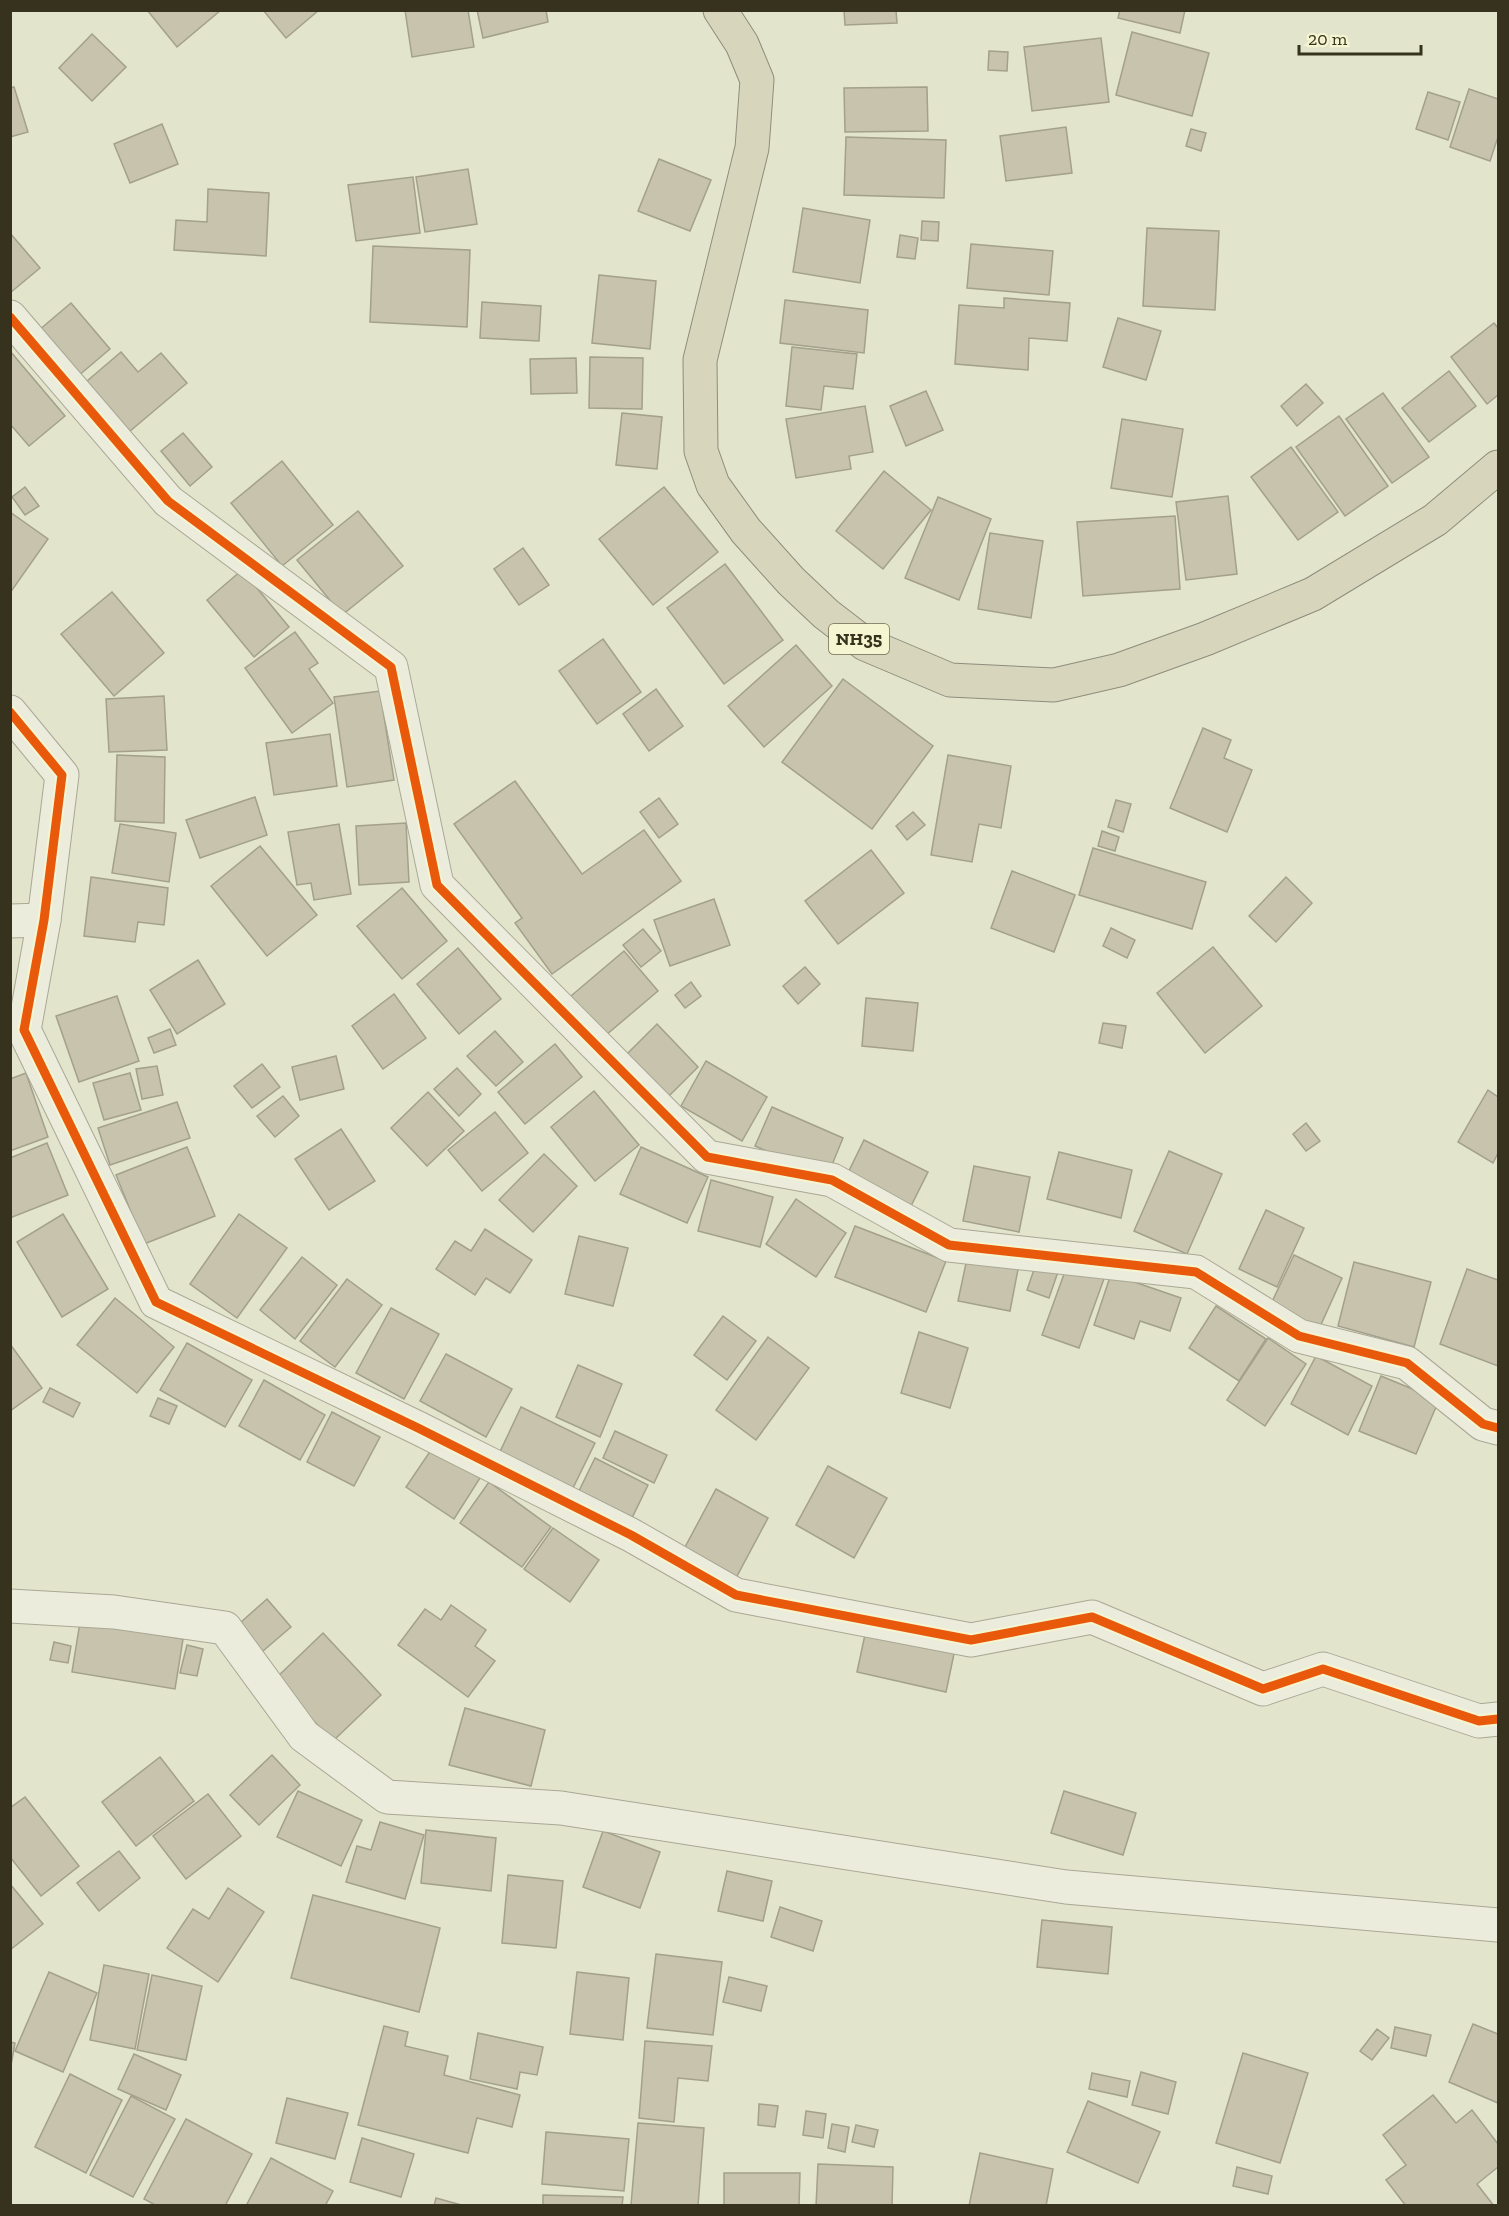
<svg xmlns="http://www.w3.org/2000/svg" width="1509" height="2216" font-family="'Zilla Slab',serif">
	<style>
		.building { fill: #c7c3ad; stroke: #a3a08b; stroke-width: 1.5 }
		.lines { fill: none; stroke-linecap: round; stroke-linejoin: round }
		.street-casing { stroke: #a9a895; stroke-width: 35 }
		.highway-casing { stroke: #8e8d7c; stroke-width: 35 }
		.street { stroke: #ececdd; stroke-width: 33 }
		.highway { stroke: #d7d5bc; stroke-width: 33 }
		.cycleway-casing { stroke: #f5f5d1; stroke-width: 13 }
		.cycleway { stroke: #e8590c; stroke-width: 9 }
		.labels { text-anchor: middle; stroke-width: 6; stroke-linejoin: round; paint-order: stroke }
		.shield { fill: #f5f5d1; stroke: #706c53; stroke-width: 1.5 }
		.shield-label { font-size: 18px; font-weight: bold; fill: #37321d }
	</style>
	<rect width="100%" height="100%" fill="#e3e4cc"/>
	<g class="building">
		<path d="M147,10H221L177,47Z"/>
		<path d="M263,10H319L286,38Z"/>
		<path d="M405,10H468L474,47L412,57Z"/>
		<path d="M477,10H546L548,22L483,38Z"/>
		<path d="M844,10H896L897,23L845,25Z"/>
		<path d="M1120,10H1185L1180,33L1118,18Z"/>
		<path d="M1132,32L1209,53L1192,116L1116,95Z"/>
		<path d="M92,34L126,67L92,101L59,68Z"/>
		<path d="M1101,38L1109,102L1032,111L1024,47Z"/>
		<path d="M989,51L1008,52L1007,71L988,70Z"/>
		<path d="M14,87L28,132L10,137V88Z"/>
		<path d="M927,87L928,131L845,132L844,88Z"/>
		<path d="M1469,89L1498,99V137L1490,161L1450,147Z"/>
		<path d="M1428,92L1460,102L1448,140L1416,129Z"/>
		<path d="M162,124L178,164L130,183L114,144Z"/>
		<path d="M1066,127L1072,173L1006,181L1000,136Z"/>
		<path d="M1191,129L1206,133L1201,151L1186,146Z"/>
		<path d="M846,137L946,140L944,198L844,195Z"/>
		<path d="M659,159L711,180L690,231L638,211Z"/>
		<path d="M468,169L477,224L425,232L416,177Z"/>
		<path d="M413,177L420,233L356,241L348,185Z"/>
		<path d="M208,189L269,193L266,256L174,250L176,220L207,222Z"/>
		<path d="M803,208L870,220L860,283L793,272Z"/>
		<path d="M922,221L939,222L938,241L921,240Z"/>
		<path d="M1147,228L1219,231L1215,310L1143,306Z"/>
		<path d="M10,233L40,268L10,293Z"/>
		<path d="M900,235L918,238L915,259L897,257Z"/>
		<path d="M971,244L1053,251L1049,295L967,288Z"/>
		<path d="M373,246L470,250L467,327L370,322Z"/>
		<path d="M599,275L656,281L650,349L592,343Z"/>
		<path d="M1004,298L1070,303L1067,341L1029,338L1028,370L955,364L959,305L1004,308Z"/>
		<path d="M785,300L868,310L864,353L780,343Z"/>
		<path d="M482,302L541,306L539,341L480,338Z"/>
		<path d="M71,303L110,349L71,382L32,336Z"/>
		<path d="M1118,318L1161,331L1146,380L1103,367Z"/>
		<path d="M1494,323L1498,328V395L1487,404L1451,357Z"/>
		<path d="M792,347L857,354L853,389L824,386L821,410L786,406Z"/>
		<path d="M10,351L65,416L29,446L10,424Z"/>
		<path d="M121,352L138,372L161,353L187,383L123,437L80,387Z"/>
		<path d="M590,357L643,358L642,409L589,408Z"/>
		<path d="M576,358L577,393L531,394L530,359Z"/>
		<path d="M1449,371L1476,406L1429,442L1402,408Z"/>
		<path d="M1306,384L1323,403L1297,426L1281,406Z"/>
		<path d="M926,391L943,430L906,446L890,406Z"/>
		<path d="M1383,393L1429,457L1392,483L1346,419Z"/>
		<path d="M865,406L873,452L849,456L851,469L796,478L786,419Z"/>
		<path d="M622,413L662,417L657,469L616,465Z"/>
		<path d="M1339,416L1388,486L1345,516L1296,447Z"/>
		<path d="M1122,419L1183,429L1172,497L1111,488Z"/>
		<path d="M183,433L212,467L190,486L161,451Z"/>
		<path d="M1291,447L1338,512L1298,540L1251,477Z"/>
		<path d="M282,461L333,525L282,566L231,503Z"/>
		<path d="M884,471L931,510L883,569L836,531Z"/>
		<path d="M25,487L39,506L25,515L12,497Z"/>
		<path d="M664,487L718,552L653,605L599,539Z"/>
		<path d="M1228,496L1237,574L1186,580L1176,502Z"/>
		<path d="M938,497L991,519L959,600L905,578Z"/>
		<path d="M358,511L403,566L342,615L297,560Z"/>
		<path d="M10,512L48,539L10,593Z"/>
		<path d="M1175,516L1180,589L1083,596L1077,522Z"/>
		<path d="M990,533L1043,541L1031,618L978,609Z"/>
		<path d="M523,548L549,585L519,605L494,569Z"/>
		<path d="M725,564L783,640L724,684L667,608Z"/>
		<path d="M242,570L289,627L254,657L207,600Z"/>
		<path d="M112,592L164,653L114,696L61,634Z"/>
		<path d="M295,632L318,663L309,669L333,703L292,733L245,668Z"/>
		<path d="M603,639L641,692L597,724L559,671Z"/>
		<path d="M796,645L832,686L764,747L728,706Z"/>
		<path d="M843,679L933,746L872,829L782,762Z"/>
		<path d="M656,689L683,726L649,751L623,714Z"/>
		<path d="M380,691L394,780L347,787L334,697Z"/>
		<path d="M164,696L167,750L109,752L106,699Z"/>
		<path d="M1203,728L1231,740L1224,758L1252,770L1227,832L1170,808Z"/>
		<path d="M330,734L337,786L274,795L266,743Z"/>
		<path d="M117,755L165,757L164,823L115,821Z"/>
		<path d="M948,755L1011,766L1001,828L979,824L972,862L931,855Z"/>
		<path d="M515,781L582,874L644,830L681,881L552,974L515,923L522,918L454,824Z"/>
		<path d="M255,797L267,835L200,858L186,820Z"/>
		<path d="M659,798L678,824L659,838L640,812Z"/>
		<path d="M1116,800L1131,804L1123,832L1108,827Z"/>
		<path d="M913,812L925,825L907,840L896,826Z"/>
		<path d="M406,823L409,882L359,885L356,826Z"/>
		<path d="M120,824L176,833L169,882L112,873Z"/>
		<path d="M339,824L351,894L314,900L311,883L297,885L288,832Z"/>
		<path d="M1102,831L1119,837L1115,851L1098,846Z"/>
		<path d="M260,846L317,915L267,956L211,886Z"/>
		<path d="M1093,848L1206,882L1192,929L1079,895Z"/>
		<path d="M871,850L904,893L838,944L805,901Z"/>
		<path d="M1012,871L1075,895L1054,952L991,928Z"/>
		<path d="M91,877L168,888L164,925L138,922L135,942L84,936Z"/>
		<path d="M1286,877L1312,903L1276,942L1249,916Z"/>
		<path d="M402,888L447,941L402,979L357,926Z"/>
		<path d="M714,899L730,945L670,966L654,920Z"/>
		<path d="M1111,928L1135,940L1127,958L1103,946Z"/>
		<path d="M643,929L661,951L641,967L623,945Z"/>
		<path d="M1213,947L1262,1006L1205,1053L1157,993Z"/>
		<path d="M458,948L501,999L459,1034L417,984Z"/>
		<path d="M624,951L658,991L599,1041L565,1001Z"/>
		<path d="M198,960L225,1004L177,1034L150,990Z"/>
		<path d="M805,967L820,984L798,1004L783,986Z"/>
		<path d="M691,982L701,996L685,1008L675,995Z"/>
		<path d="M394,994L426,1038L383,1069L352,1026Z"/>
		<path d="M117,996L139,1061L79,1082L56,1016Z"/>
		<path d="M866,998L918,1003L913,1051L862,1046Z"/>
		<path d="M1103,1023L1126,1026L1122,1048L1099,1043Z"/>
		<path d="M657,1024L698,1067L665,1100L624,1057Z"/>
		<path d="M170,1029L176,1045L154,1053L148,1038Z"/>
		<path d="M495,1031L523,1062L496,1086L467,1056Z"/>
		<path d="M555,1044L582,1077L525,1124L498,1092Z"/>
		<path d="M336,1056L344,1089L300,1100L292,1067Z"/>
		<path d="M706,1061L767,1097L742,1141L681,1106Z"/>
		<path d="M262,1064L280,1087L252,1108L234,1086Z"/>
		<path d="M157,1066L163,1095L142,1099L136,1069Z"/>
		<path d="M457,1068L481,1094L459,1116L434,1089Z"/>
		<path d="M26,1073L48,1137L10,1151V1079Z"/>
		<path d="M130,1073L141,1110L104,1120L93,1083Z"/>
		<path d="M1488,1090L1498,1097V1153L1493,1163L1458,1142Z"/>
		<path d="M594,1091L639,1145L595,1181L551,1127Z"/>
		<path d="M428,1092L464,1131L427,1166L391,1128Z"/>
		<path d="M283,1096L299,1116L275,1137L257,1116Z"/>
		<path d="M177,1102L190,1138L110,1165L98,1128Z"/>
		<path d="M772,1107L843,1138L827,1177L755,1146Z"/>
		<path d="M495,1112L528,1153L482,1191L448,1150Z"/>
		<path d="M1306,1123L1320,1141L1306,1151L1293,1134Z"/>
		<path d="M341,1129L375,1181L329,1210L295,1159Z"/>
		<path d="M864,1140L928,1172L907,1214L844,1181Z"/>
		<path d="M47,1143L68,1195L10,1218V1158Z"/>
		<path d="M187,1147L215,1216L144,1244L116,1175Z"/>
		<path d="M641,1147L708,1177L687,1223L620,1194Z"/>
		<path d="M1169,1151L1222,1174L1187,1254L1134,1231Z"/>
		<path d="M1059,1152L1132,1170L1121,1218L1047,1199Z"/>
		<path d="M544,1154L577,1186L533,1232L499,1200Z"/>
		<path d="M974,1166L1030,1177L1019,1232L963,1221Z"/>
		<path d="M711,1180L773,1197L760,1247L698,1231Z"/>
		<path d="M796,1199L846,1233L816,1277L766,1244Z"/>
		<path d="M1266,1210L1304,1228L1277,1287L1239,1269Z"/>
		<path d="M63,1214L108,1289L62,1317L17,1242Z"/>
		<path d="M239,1214L287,1248L237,1318L190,1284Z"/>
		<path d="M855,1226L946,1261L926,1312L835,1277Z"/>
		<path d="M485,1229L532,1260L510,1293L486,1278L475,1295L436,1269L455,1241L471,1251Z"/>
		<path d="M579,1236L628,1248L613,1306L565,1294Z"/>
		<path d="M969,1249L1020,1259L1010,1311L958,1301Z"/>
		<path d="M1039,1255L1061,1263L1049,1298L1027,1290Z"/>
		<path d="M1294,1255L1342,1278L1319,1329L1270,1306Z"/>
		<path d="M302,1257L337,1285L295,1339L260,1310Z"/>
		<path d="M1354,1262L1431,1282L1414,1347L1338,1326Z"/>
		<path d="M1068,1263L1105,1276L1079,1348L1042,1335Z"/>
		<path d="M1467,1269L1498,1280V1366L1440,1344Z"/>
		<path d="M1111,1274L1181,1298L1170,1331L1140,1321L1134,1339L1094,1325Z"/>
		<path d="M347,1279L382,1305L335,1367L300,1341Z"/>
		<path d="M115,1298L174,1347L137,1393L77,1345Z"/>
		<path d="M1216,1306L1266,1339L1239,1381L1189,1348Z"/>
		<path d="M391,1308L439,1334L404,1399L356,1373Z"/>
		<path d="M723,1316L756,1341L727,1380L694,1355Z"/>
		<path d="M919,1332L968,1348L950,1408L901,1393Z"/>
		<path d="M768,1337L809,1368L756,1440L716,1410Z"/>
		<path d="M1268,1338L1306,1364L1265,1426L1227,1400Z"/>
		<path d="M187,1343L252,1380L225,1427L160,1390Z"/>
		<path d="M10,1344L42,1388L10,1411Z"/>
		<path d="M446,1354L512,1389L486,1437L420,1401Z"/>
		<path d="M1316,1356L1372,1386L1348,1435L1291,1404Z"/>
		<path d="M578,1365L622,1384L600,1437L556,1417Z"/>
		<path d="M1381,1376L1439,1400L1416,1454L1359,1431Z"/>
		<path d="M264,1380L325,1415L300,1460L239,1426Z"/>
		<path d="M50,1388L80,1403L73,1417L43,1402Z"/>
		<path d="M158,1398L177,1406L169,1424L150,1416Z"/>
		<path d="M521,1407L595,1443L571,1492L498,1456Z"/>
		<path d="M332,1412L380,1437L354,1486L307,1462Z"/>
		<path d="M615,1431L667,1455L654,1483L603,1458Z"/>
		<path d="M433,1447L480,1478L454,1519L406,1487Z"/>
		<path d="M595,1458L648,1485L630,1522L577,1495Z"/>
		<path d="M828,1466L887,1498L854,1558L796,1525Z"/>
		<path d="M489,1482L551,1527L522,1567L460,1523Z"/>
		<path d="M716,1489L768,1518L736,1578L684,1549Z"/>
		<path d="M553,1528L599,1560L570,1602L524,1569Z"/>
		<path d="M267,1599L291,1627L256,1657L232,1630Z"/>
		<path d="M451,1605L486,1630L475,1646L495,1661L468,1697L398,1645L425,1609L441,1620Z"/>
		<path d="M80,1622L183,1639L175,1689L72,1672Z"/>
		<path d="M866,1630L955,1649L946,1692L857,1672Z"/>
		<path d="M323,1633L381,1695L333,1741L274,1680Z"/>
		<path d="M54,1642L71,1646L68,1663L50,1660Z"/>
		<path d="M187,1645L203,1649L197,1676L180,1673Z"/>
		<path d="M465,1708L545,1730L531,1786L449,1765Z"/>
		<path d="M272,1755L300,1785L259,1825L230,1795Z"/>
		<path d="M160,1757L194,1801L136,1846L102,1802Z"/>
		<path d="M298,1791L362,1820L341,1866L277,1837Z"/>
		<path d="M1064,1791L1136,1813L1123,1855L1051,1833Z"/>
		<path d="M208,1794L241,1836L186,1879L153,1836Z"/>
		<path d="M25,1797L79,1866L41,1896L10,1857V1808Z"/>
		<path d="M380,1822L424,1835L405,1899L346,1882L357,1846L371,1850Z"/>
		<path d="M426,1830L496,1838L491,1891L421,1883Z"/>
		<path d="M603,1831L660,1852L640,1908L583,1887Z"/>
		<path d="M119,1851L140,1878L99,1911L77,1883Z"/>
		<path d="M727,1871L772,1881L763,1921L718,1911Z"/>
		<path d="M508,1875L563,1881L556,1948L502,1943Z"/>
		<path d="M10,1884L43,1924L10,1950Z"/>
		<path d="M228,1888L264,1912L218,1982L167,1948L193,1909L209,1919Z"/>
		<path d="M313,1895L440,1928L419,2012L291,1978Z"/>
		<path d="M780,1907L822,1921L813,1951L771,1937Z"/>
		<path d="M1042,1920L1112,1927L1108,1974L1037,1967Z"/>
		<path d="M656,1954L722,1962L713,2035L647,2028Z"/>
		<path d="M104,1965L149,1974L135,2049L90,2040Z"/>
		<path d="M49,1972L97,1993L63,2072L15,2051Z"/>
		<path d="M577,1972L629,1978L623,2040L570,2034Z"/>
		<path d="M152,1975L202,1986L186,2060L137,2050Z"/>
		<path d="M729,1977L767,1986L761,2011L723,2002Z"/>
		<path d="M1473,2024L1498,2034V2103L1449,2082Z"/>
		<path d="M384,2026L408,2032L405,2046L448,2056L444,2075L520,2095L512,2127L477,2118L468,2153L358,2125Z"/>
		<path d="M1395,2027L1431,2035L1426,2056L1391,2048Z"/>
		<path d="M1377,2029L1389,2038L1372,2060L1360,2051Z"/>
		<path d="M478,2033L543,2047L537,2075L520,2072L517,2089L470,2079Z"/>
		<path d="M645,2041L712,2046L708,2081L678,2078L674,2122L639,2118Z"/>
		<path d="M10,2042L15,2043L10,2071Z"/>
		<path d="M1243,2053L1308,2073L1280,2163L1216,2143Z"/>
		<path d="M134,2054L181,2075L166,2110L118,2089Z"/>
		<path d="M1141,2072L1176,2082L1168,2114L1132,2105Z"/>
		<path d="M1092,2073L1130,2081L1127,2097L1089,2089Z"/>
		<path d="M70,2074L122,2100L86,2173L35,2147Z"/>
		<path d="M1433,2095L1456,2123L1472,2110L1498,2144V2167L1477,2184L1494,2206H1406L1386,2180L1406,2165L1383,2135Z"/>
		<path d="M131,2096L175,2119L133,2197L90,2175Z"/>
		<path d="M287,2098L348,2113L335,2159L276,2143Z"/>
		<path d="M1088,2101L1160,2132L1138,2183L1067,2152Z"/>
		<path d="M759,2104L778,2106L775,2127L758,2125Z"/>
		<path d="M806,2111L826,2114L823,2138L803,2135Z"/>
		<path d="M186,2119L252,2154L225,2206H157L144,2199Z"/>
		<path d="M638,2123L704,2128L698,2206L631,2205Z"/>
		<path d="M832,2124L849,2127L845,2152L828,2148Z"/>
		<path d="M856,2125L878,2130L874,2147L852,2142Z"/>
		<path d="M546,2132L629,2139L624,2191L542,2184Z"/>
		<path d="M362,2138L414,2154L401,2197L350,2182Z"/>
		<path d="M980,2153L1053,2169L1046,2206H969Z"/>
		<path d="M271,2158L333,2191L325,2206H246Z"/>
		<path d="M818,2164L893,2167L892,2206H816Z"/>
		<path d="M1237,2167L1272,2176L1268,2194L1233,2186Z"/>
		<path d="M724,2173H800L799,2206H724Z"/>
		<path d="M543,2195L623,2197L622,2206H543Z"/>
		<path d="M436,2198L465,2206H434Z"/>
	</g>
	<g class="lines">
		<defs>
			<g id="street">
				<path d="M10,317L168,501L391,667L437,885L707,1157L832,1180L949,1245L1196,1272L1299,1336L1407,1363L1483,1424L1498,1428"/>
				<path d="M10,712L62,775L44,920L24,1030L156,1302L418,1428L631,1535L736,1595L971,1640L1092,1617L1263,1689L1323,1669L1479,1721L1498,1719"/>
				<path d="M10,921L44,920"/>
				<path d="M10,1606L114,1612L225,1628L304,1736L387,1797L561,1808L1066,1887L1498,1925"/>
			</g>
			<path id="highway" d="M720,10L742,44L757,80L752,148L700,360L701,451L713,485L746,531L791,581L826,614L865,644L950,680L1054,685L1119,670L1205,639L1313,594L1435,520L1498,467"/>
		</defs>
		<use href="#street" class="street-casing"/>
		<use href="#highway" class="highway-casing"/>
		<use href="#street" class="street"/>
		<use href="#highway" class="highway"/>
		<defs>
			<g id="cycleway">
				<path d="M10,317L168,501L391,667L437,885L707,1157L832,1180L949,1245L1196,1272L1299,1336L1407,1363L1483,1424L1498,1428"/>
				<path d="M10,712L62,775L44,920L24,1030L156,1302L418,1428L631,1535L736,1595L971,1640L1092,1617L1263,1689L1323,1669L1479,1721L1498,1719"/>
			</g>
		</defs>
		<use href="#cycleway" class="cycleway-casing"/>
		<use href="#cycleway" class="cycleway"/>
	</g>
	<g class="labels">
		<rect class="shield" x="829" y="624" width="60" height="30" rx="4.5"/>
		<g class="shield-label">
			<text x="859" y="645">NH35</text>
		</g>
	</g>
	<rect width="1509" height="2216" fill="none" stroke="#37321d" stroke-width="24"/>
	<path d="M1299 45v9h122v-9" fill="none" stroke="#37321d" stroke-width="3"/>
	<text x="1308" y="45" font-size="18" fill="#37321d" stroke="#f5f5d1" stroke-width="4.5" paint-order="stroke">20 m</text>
</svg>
